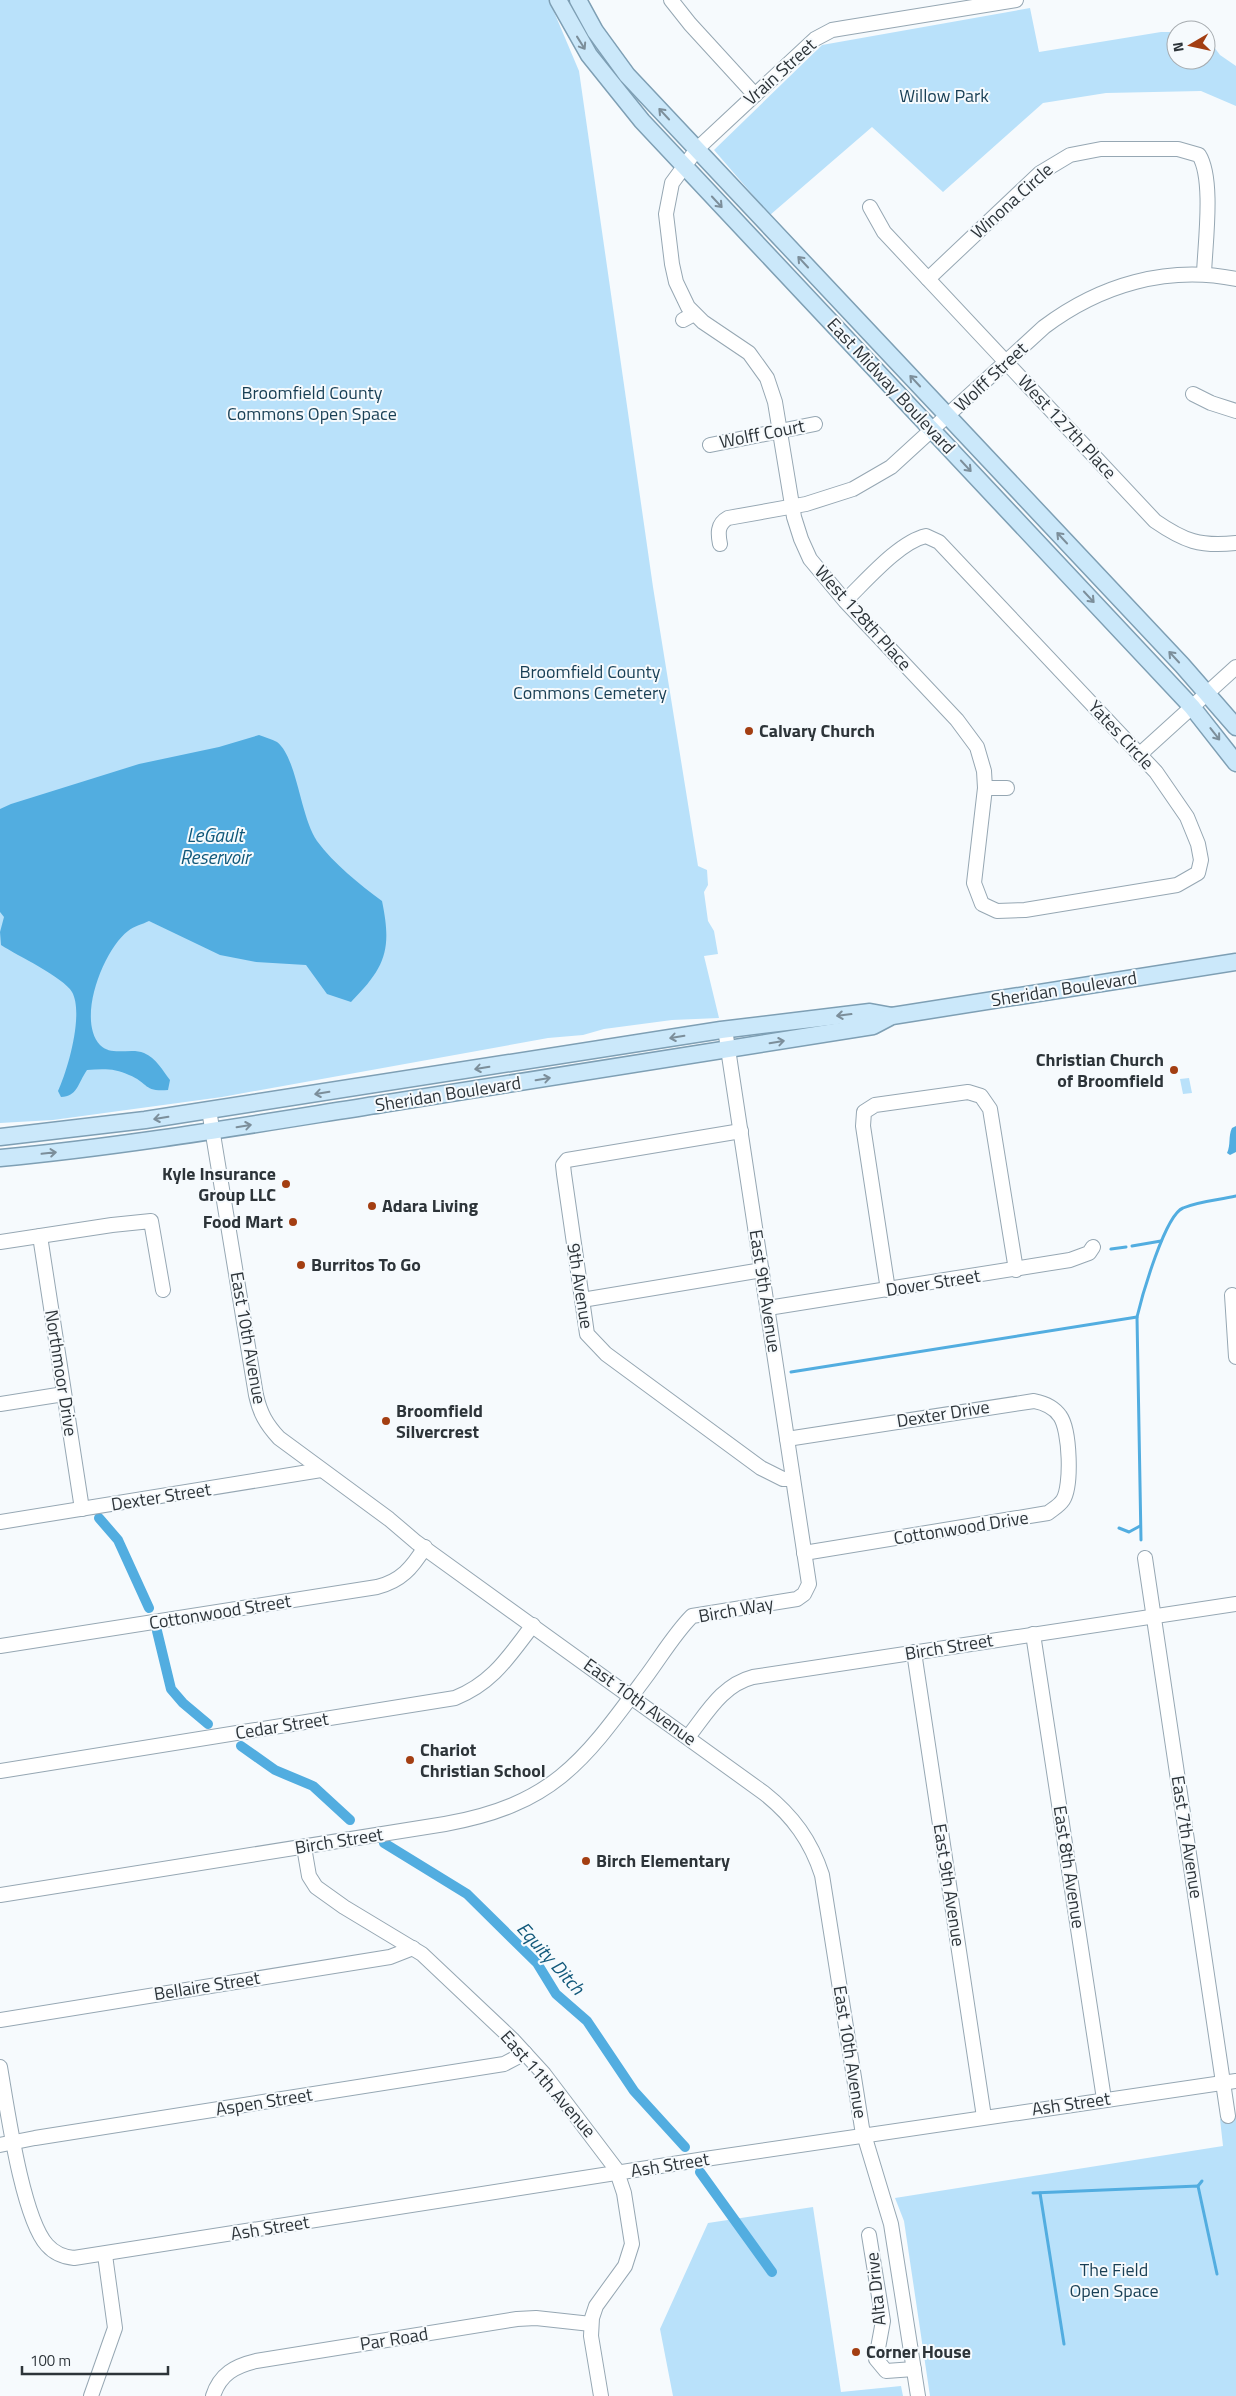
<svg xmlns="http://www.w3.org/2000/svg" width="1236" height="2396" font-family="'Titillium Web',sans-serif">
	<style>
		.green { fill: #b9e1fa }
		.water { fill: #52ade0 }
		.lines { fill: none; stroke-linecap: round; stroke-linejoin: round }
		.stream { stroke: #52ade0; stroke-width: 3 }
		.canal { stroke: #52ade0; stroke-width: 10 }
		.minor-casing { stroke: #96a7b3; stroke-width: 16 }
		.major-casing { stroke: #7e9fb4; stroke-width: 19 }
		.minor { stroke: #fff; stroke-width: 14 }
		.major { stroke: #cbe8fa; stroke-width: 16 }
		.oneway { stroke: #7c8e9a }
		.poi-dot { fill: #a33e12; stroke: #f6fafd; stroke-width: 2 }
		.labels { text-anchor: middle; stroke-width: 4; stroke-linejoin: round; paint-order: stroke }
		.street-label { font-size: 18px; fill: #2d3439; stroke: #f6fafd }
		.park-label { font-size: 18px; fill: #183f55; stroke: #f6fafd }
		.poi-label { font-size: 18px; font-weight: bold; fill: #2d3439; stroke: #f6fafd; text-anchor: start }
		.water-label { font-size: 19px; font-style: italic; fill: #11587a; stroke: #f6fafd }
	</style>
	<rect width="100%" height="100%" fill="#f6fafd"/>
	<g class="green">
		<path d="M0,0H549L579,71L653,587L698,866L707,870L708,885L704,892L708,921L714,931L718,954L704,956L719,1018L672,1020L604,1029L583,1035L548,1038L222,1097L53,1120L0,1123Z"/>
		<path d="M1030,8L1039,52L1161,32H1176V60H1206V38L1208,39L1220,55L1236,66V106L1201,91L1106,93L1043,103L943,192L872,127L770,215L714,150L822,45Z"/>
		<path d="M1189,1078L1192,1093L1183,1094L1180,1079Z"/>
		<path d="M1236,2116V2396H930L904,2221L895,2198L1223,2146L1220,2119Z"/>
		<path d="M813,2207L841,2392L901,2386L903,2396H673L660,2329L708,2223Z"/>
	</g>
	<g class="water">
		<path d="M259,735C264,737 272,739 277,742C297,757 300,816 317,841C334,864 359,884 382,901C392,949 386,967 351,1002L327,994L306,965L256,962L220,955L149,921C143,924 134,926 128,931C104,949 76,1019 100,1045C112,1057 131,1047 144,1053C156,1058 163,1071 170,1080L168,1090C143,1092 149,1083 129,1075C115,1068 102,1069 87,1070C78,1083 77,1097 61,1097L58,1091C68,1070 84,1013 72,992C63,977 18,956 1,945L0,932L4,917L0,912V809L11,804L139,764L219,747Z"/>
		<path d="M1236,1126V1152L1230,1155L1227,1153C1231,1145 1228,1136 1232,1128Z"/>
	</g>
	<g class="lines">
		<g class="stream">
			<path d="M1132,1246L1161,1241"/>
			<path d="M1111,1249L1126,1247"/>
			<path d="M791,1372L1137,1317"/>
			<path d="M1119,1528L1129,1532L1140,1526"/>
			<path d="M1141,1540L1137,1317C1142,1296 1165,1215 1183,1208C1199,1201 1219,1200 1236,1196"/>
			<path d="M1198,2186L1202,2181"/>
			<path d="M1033,2193L1198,2186L1217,2274"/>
			<path d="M1040,2193L1064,2344"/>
		</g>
		<g class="canal">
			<path d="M99,1518L118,1540L149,1608"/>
			<path d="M157,1631L171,1689L183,1703L208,1724"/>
			<path d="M241,1746L275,1770L313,1786L350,1820"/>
			<path d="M384,1843L467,1894L537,1963L556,1994L587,2021L634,2091L685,2147"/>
			<path d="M700,2172L772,2272"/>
		</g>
		<defs>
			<g id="minor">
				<path d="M671,0L690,24L755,95"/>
				<path d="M870,207L884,232L1155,521C1184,541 1200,547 1236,543"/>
				<path d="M928,279L1040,173L1070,155L1101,149H1178L1199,155C1214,179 1205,244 1204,274"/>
				<path d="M683,320L694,314"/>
				<path d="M1193,394L1211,403L1236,411"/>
				<path d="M710,445L815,424"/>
				<path d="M720,544C718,534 717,524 728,518L806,504L853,489L891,467L1044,327C1100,285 1167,265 1236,279"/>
				<path d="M845,601C866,581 899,542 926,536L939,542L1156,772L1187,817L1198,844L1201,860L1198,873L1177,885L1025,910L997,911L982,904L974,883L985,788L984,771L977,747L957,720L845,601L810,559L801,539L794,517L775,402L767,378L749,353L703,322L688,307L676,282L672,264L666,214L672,183L697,149L815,39L832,30L844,28L1016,0"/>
				<path d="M1139,755L1236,667"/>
				<path d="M985,788H1007"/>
				<path d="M209,1110L256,1395C260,1413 266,1424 279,1438L389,1519L416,1542L764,1793C793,1816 811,1841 822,1875L862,2128L891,2224L918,2396"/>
				<path d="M741,1131L567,1160L563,1165L564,1174L587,1334L606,1354L761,1468L783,1479H793"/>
				<path d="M40,1236L82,1509"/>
				<path d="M0,1242L112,1225L151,1221L163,1290"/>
				<path d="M888,1290L863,1126L864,1112L875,1105L968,1092L981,1096L990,1109L1016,1270"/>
				<path d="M1232,1295L1236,1357"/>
				<path d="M582,1300L762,1270"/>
				<path d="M768,1308L1070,1260L1089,1253L1093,1247"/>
				<path d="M0,1404L64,1394"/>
				<path d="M787,1439L1034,1401C1044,1403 1054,1407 1060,1416C1070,1430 1072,1486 1063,1500C1059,1506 1053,1509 1048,1513L804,1553"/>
				<path d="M0,1522L321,1470"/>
				<path d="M1145,1558L1228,2116"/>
				<path d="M1033,1634L1104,2099"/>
				<path d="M0,1646L377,1587C401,1581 412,1568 425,1547"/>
				<path d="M914,1652L984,2117"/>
				<path d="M688,1737C707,1713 722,1685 753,1677L1236,1604"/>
				<path d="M0,1771L455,1698C493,1683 509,1656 533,1625"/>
				<path d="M304,1847L309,1876L316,1887L344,1907L422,1954L512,2039L544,2074L616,2169L624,2193L632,2244L625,2266L596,2306L592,2318L591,2336L601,2396"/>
				<path d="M0,1895L445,1824C556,1804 585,1759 648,1674C662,1655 675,1633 692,1616L797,1599L804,1594L809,1584L725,1029"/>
				<path d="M0,2020L390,1957L413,1948"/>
				<path d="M0,2067C7,2107 22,2217 47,2245C54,2253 63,2257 74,2258L705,2159L1236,2081"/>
				<path d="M0,2145L35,2138L504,2064L525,2053"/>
				<path d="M869,2235L883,2321L876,2359L886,2371L914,2369"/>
				<path d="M91,2396L115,2328L105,2255"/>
				<path d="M213,2396C220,2374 235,2366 256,2361L517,2319L536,2318L591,2324"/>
			</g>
			<g id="major">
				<path d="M558,0L589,55L642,121L1192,707L1236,763"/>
				<path d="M578,0L595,31L627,75L1182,665L1236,727"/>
				<path d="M0,1137L145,1120L721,1030L870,1012L892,1016"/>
				<path d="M0,1158C128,1146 255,1124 382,1104C546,1078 710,1053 873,1026L892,1016L1236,962"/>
			</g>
		</defs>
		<use href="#minor" class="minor-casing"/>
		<use href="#major" class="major-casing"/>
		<use href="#minor" class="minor"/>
		<use href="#major" class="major"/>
	</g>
	<defs><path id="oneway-shaft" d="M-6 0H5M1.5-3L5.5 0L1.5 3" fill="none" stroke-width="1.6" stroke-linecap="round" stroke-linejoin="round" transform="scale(1.25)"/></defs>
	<g class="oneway">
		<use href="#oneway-shaft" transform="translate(581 43) rotate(58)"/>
		<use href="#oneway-shaft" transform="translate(664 114) rotate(-133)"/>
		<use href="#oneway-shaft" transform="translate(717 202) rotate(47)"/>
		<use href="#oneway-shaft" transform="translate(803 262) rotate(-133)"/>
		<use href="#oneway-shaft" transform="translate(915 381) rotate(-133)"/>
		<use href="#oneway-shaft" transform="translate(966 466) rotate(47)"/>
		<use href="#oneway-shaft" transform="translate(1062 538) rotate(-133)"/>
		<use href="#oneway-shaft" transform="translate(1089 597) rotate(47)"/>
		<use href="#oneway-shaft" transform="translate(1174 657) rotate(-133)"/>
		<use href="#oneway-shaft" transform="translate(1215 734) rotate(52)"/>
		<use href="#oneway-shaft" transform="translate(844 1015) rotate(173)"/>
		<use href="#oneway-shaft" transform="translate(677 1037) rotate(171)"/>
		<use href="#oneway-shaft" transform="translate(777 1042) rotate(-9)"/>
		<use href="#oneway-shaft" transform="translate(482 1068) rotate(171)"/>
		<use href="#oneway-shaft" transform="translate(543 1079) rotate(-9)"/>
		<use href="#oneway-shaft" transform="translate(322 1093) rotate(171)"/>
		<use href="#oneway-shaft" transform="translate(161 1118) rotate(171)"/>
		<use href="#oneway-shaft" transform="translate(244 1126) rotate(-9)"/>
		<use href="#oneway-shaft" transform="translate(49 1153) rotate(-6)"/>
	</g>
	<g class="poi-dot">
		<circle cx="749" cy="731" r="5"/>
		<circle cx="1174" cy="1070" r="5"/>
		<circle cx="286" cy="1184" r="5"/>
		<circle cx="372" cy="1206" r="5"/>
		<circle cx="293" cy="1222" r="5"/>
		<circle cx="301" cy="1265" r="5"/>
		<circle cx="386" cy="1421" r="5"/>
		<circle cx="410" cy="1760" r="5"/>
		<circle cx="586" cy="1861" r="5"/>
		<circle cx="856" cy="2352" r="5"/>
	</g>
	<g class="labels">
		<g class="street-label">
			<text transform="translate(780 72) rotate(-42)" y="6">Vrain Street</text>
			<text transform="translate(1012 201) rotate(-42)" y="6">Winona Circle</text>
			<text transform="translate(991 377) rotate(-43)" y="6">Wolff Street</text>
			<text transform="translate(891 386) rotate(47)" y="6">East Midway Boulevard</text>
			<text transform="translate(1067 427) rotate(47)" y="6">West 127th Place</text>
			<text transform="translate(762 434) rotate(-11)" y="6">Wolff Court</text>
			<text transform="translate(863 618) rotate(48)" y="6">West 128th Place</text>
			<text transform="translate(1121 735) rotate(47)" y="6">Yates Circle</text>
			<text transform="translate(1064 989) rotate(-9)" y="6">Sheridan Boulevard</text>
			<text transform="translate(448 1094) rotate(-9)" y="6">Sheridan Boulevard</text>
			<text transform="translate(933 1283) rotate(-9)" y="6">Dover Street</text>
			<text transform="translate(580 1286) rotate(81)" y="6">9th Avenue</text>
			<text transform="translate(765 1291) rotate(81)" y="6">East 9th Avenue</text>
			<text transform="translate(248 1338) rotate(80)" y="6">East 10th Avenue</text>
			<text transform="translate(61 1373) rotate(81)" y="6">Northmoor Drive</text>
			<text transform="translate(943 1414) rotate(-9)" y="6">Dexter Drive</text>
			<text transform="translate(161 1497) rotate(-9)" y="6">Dexter Street</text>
			<text transform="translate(961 1528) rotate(-9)" y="6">Cottonwood Drive</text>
			<text transform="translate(736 1610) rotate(-10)" y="6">Birch Way</text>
			<text transform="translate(220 1612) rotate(-9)" y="6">Cottonwood Street</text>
			<text transform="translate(949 1647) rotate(-9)" y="6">Birch Street</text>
			<text transform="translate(640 1702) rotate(36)" y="6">East 10th Avenue</text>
			<text transform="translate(282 1726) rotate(-9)" y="6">Cedar Street</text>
			<text transform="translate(1187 1837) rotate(81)" y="6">East 7th Avenue</text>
			<text transform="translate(339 1841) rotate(-9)" y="6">Birch Street</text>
			<text transform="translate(1069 1867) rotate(81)" y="6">East 8th Avenue</text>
			<text transform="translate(949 1885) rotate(81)" y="6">East 9th Avenue</text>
			<text transform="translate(207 1986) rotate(-9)" y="6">Bellaire Street</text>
			<text transform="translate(850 2052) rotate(81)" y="6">East 10th Avenue</text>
			<text transform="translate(548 2084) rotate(49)" y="6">East 11th Avenue</text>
			<text transform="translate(264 2102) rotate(-9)" y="6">Aspen Street</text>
			<text transform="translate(1071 2104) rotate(-8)" y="6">Ash Street</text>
			<text transform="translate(670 2165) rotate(-9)" y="6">Ash Street</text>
			<text transform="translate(270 2228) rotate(-9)" y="6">Ash Street</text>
			<text transform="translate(876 2289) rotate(-96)" y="6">Alta Drive</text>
			<text transform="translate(394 2339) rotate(-9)" y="6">Par Road</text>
		</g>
		<g class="park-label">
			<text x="944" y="102">Willow Park</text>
			<text x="312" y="399">Broomfield County<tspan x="312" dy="21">Commons Open Space</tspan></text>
			<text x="590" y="678">Broomfield County<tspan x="590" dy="21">Commons Cemetery</tspan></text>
			<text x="1114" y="2276">The Field<tspan x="1114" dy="21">Open Space</tspan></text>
		</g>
		<g class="poi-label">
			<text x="759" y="737">Calvary Church</text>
			<text x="1164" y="1066" text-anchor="end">Christian Church<tspan x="1164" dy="21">of Broomfield</tspan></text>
			<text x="276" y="1180" text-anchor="end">Kyle Insurance<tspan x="276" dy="21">Group LLC</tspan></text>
			<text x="382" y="1212">Adara Living</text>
			<text x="283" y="1228" text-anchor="end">Food Mart</text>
			<text x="311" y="1271">Burritos To Go</text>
			<text x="396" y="1417">Broomfield<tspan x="396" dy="21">Silvercrest</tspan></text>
			<text x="420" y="1756">Chariot<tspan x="420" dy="21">Christian School</tspan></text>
			<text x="596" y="1867">Birch Elementary</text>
			<text x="866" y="2358">Corner House</text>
		</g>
		<g class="water-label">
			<text x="215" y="842">LeGault<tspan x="215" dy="22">Reservoir</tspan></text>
			<text transform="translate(551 1958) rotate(48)" y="7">Equity Ditch</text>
		</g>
	</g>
	<g transform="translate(1191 45) rotate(261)"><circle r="24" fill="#f6fafd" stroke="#a6abaf"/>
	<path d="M0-4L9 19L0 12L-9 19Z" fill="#a33e12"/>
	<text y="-8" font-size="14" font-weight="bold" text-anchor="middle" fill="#2d3439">N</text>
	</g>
	<path d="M22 2366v8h146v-8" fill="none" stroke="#2d3439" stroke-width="2.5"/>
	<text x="30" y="2366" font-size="15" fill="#2d3439" stroke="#f6fafd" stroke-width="4" paint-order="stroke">100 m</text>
</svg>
